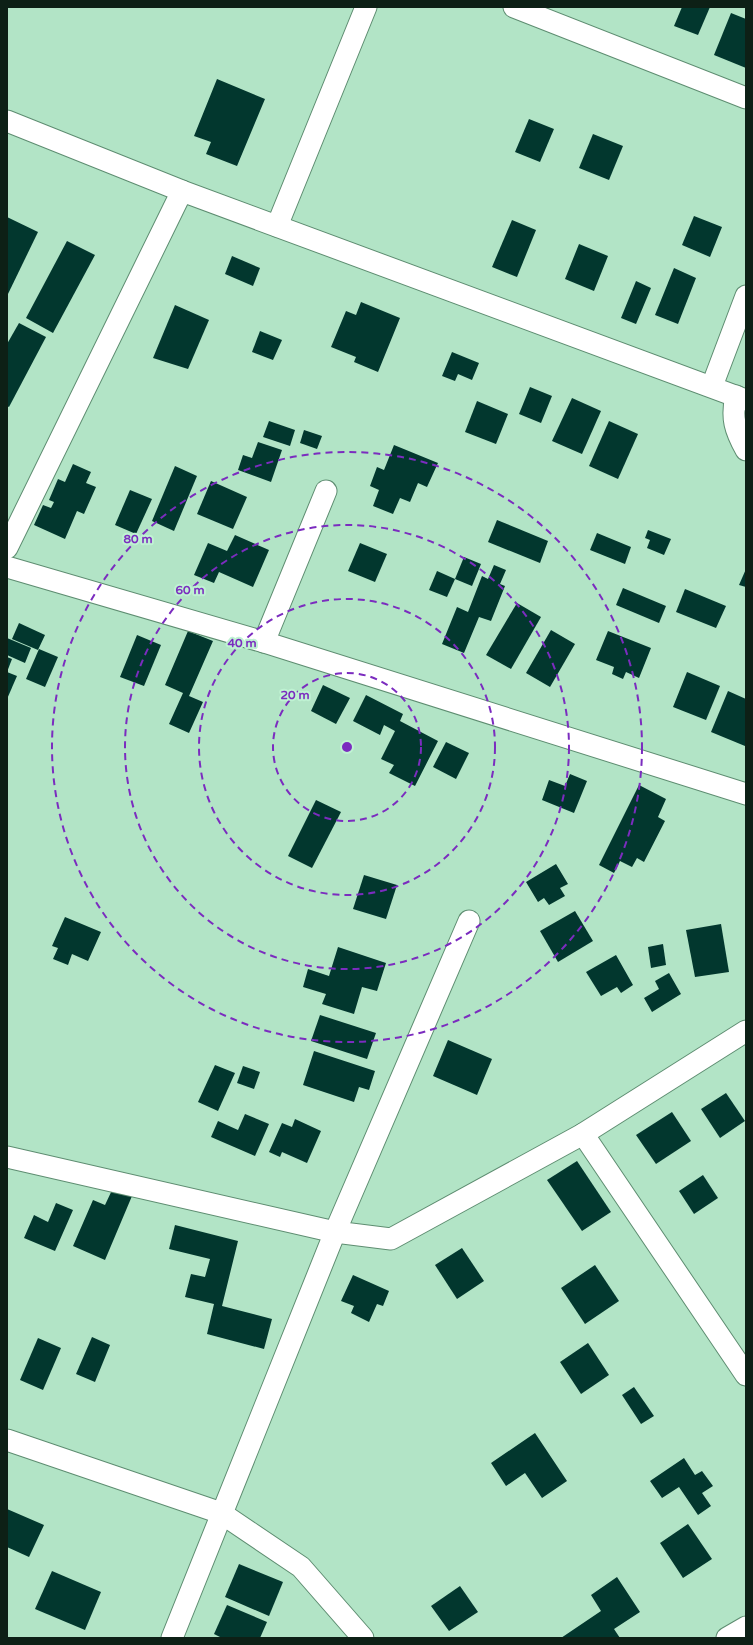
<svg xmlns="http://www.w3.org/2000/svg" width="753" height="1645" font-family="'Varela Round',sans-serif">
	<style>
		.building { fill: #02372e }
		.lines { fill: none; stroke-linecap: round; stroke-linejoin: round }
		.minor-casing { stroke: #5e8d71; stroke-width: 23 }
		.minor { stroke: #fff; stroke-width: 21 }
		.ring { fill: none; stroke: #7b2cbf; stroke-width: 2; stroke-dasharray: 7 5 }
		.centre { fill: #7b2cbf; stroke: #bff2d3; stroke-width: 2 }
		.ring-label { font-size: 12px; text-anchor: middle; font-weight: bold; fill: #7b2cbf; stroke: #bff2d3; stroke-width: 4; stroke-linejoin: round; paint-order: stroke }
	</style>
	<rect width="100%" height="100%" fill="#b2e4c6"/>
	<g class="building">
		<path d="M682,7H710L698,35L674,26Z"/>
		<path d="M731,13L746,19V68L714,55Z"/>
		<path d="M217,79L265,99L237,166L206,154L211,142L194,136Z"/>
		<path d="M529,119L554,129L540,162L515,152Z"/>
		<path d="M593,134L623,146L609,180L579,168Z"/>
		<path d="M694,216L722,227L710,257L682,245Z"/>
		<path d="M7,217L38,232L7,296Z"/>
		<path d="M512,220L536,230L517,277L492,267Z"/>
		<path d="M67,241L95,255L53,333L26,318Z"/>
		<path d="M579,244L608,256L594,291L565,279Z"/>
		<path d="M232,256L260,268L253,286L225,274Z"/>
		<path d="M674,268L696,278L678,324L655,315Z"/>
		<path d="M636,281L651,288L636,324L621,318Z"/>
		<path d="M361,302L400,318L378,372L354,362L356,357L331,347L346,311L356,315Z"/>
		<path d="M175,305L209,320L188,369L153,358Z"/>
		<path d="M19,323L46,337L9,407L7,406V344Z"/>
		<path d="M260,331L282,340L273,360L252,352Z"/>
		<path d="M452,352L479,363L472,380L458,374L455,381L442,376Z"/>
		<path d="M530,387L552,396L541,423L519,414Z"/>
		<path d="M572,398L601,411L582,454L552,441Z"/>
		<path d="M477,401L508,414L496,444L465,432Z"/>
		<path d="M269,421L295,430L290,446L263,437Z"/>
		<path d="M609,421L638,434L618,479L589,466Z"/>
		<path d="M304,430L322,436L317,449L300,443Z"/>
		<path d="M258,442L282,450L271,482L238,470L243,455L252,458Z"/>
		<path d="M394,445L438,463L427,487L418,483L410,502L400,498L393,514L373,506L379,490L370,486L377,467L384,470Z"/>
		<path d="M73,464L91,472L86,483L96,487L84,514L77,511L65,539L34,525L43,505L51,508L54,502L49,500L58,479L65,482Z"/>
		<path d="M175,466L197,476L174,531L152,521Z"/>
		<path d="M211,481L247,497L233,529L197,514Z"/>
		<path d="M130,490L152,499L136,534L115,525Z"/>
		<path d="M497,520L548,541L540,563L488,542Z"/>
		<path d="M648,530L671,539L664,555L647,548L650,540L645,538Z"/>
		<path d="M597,533L631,547L625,564L590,550Z"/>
		<path d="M235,535L269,550L253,587L219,572L214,583L194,575L208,543L227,551Z"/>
		<path d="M360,543L387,554L375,582L348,571Z"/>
		<path d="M464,557L481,564L472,586L455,579Z"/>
		<path d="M494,565L506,570L500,584L505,586L491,621L479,617L464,653L442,644L457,607L468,612L482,576L488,579Z"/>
		<path d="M746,569V587L739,585Z"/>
		<path d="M437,571L455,579L447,597L429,590Z"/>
		<path d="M623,588L666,606L659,623L616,605Z"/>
		<path d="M685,589L726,606L716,628L676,612Z"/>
		<path d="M517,603L541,617L511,669L486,655Z"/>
		<path d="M19,623L45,635L38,650L12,639Z"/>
		<path d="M551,630L575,644L550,687L526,673Z"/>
		<path d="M188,631L213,641L189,696L203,702L189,733L169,724L183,693L165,685Z"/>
		<path d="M608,631L651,648L639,678L626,672L623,679L612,674L614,667L596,660Z"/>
		<path d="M137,635L161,645L144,686L120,677Z"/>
		<path d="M7,638L31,648L25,663L7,655Z"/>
		<path d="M39,649L58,657L45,687L26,679Z"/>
		<path d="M7,657L12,659L7,672Z"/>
		<path d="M7,672L17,676L7,699Z"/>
		<path d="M687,672L720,686L706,720L673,707Z"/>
		<path d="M323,685L350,698L336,724L311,711Z"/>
		<path d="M728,691L746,699L745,746L711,732Z"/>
		<path d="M366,695L403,714L400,721L438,741L415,786L389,773L394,765L381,759L395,731L384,725L380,735L353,721Z"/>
		<path d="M446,742L469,753L456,779L433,767Z"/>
		<path d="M570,774L587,781L574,813L542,800L549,780L565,786Z"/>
		<path d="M639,785L666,799L658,817L665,821L644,862L637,858L632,867L620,861L614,873L599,865Z"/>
		<path d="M316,800L341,812L312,868L288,856Z"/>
		<path d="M556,864L568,884L560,888L565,896L549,905L544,898L538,902L526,882Z"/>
		<path d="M364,875L397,885L386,919L353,909Z"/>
		<path d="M575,911L593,941L558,962L540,931Z"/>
		<path d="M65,917L101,932L88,961L72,954L68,965L53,959L58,948L52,946Z"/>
		<path d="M721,924L729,972L695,977L686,930Z"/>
		<path d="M663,944L666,965L651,968L648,947Z"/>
		<path d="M338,947L386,963L377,991L362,987L354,1014L322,1004L326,994L303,987L308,969L329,976Z"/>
		<path d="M616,955L633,985L621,993L617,987L601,996L586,972Z"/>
		<path d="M669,973L681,994L652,1012L644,998L659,989L655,981Z"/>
		<path d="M320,1015L376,1033L367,1059L311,1041Z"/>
		<path d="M448,1040L492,1059L477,1095L433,1076Z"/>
		<path d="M314,1051L375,1071L369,1090L359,1087L354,1102L303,1085Z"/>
		<path d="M215,1065L235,1073L218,1111L198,1102Z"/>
		<path d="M243,1066L260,1072L254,1089L237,1083Z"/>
		<path d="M726,1093L745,1121L720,1138L701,1109Z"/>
		<path d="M672,1112L691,1141L656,1164L636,1135Z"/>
		<path d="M245,1114L269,1124L255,1156L211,1137L218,1121L238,1130Z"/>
		<path d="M295,1119L321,1131L307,1163L282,1152L280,1157L269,1152L282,1123L292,1127Z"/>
		<path d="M577,1161L611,1212L582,1231L547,1180Z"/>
		<path d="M703,1175L718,1198L694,1214L679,1191Z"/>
		<path d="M113,1188L132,1196L105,1260L73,1246L93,1200L105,1205Z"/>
		<path d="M56,1203L73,1210L55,1251L24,1238L34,1215L48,1222Z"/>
		<path d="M175,1225L238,1241L222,1306L272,1319L264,1349L207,1334L214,1304L185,1297L191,1274L205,1277L210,1259L169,1249Z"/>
		<path d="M462,1248L484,1281L457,1299L435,1265Z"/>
		<path d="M595,1265L619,1301L585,1324L561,1288Z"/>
		<path d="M353,1275L389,1291L383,1306L377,1304L369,1322L351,1313L354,1306L341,1301Z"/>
		<path d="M92,1337L110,1345L95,1382L76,1374Z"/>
		<path d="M38,1338L61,1348L43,1390L20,1380Z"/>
		<path d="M588,1343L609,1375L581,1394L560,1362Z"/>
		<path d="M634,1387L654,1416L641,1424L622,1395Z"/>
		<path d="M535,1433L567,1481L542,1498L525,1473L506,1486L491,1463Z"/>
		<path d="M684,1458L695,1475L702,1471L713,1486L702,1493L711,1506L698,1515L679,1487L662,1498L650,1481Z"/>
		<path d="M7,1509L44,1525L29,1557L7,1547Z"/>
		<path d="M688,1524L712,1559L683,1578L660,1543Z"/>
		<path d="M239,1564L283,1582L269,1616L225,1597Z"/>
		<path d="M52,1571L101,1592L85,1630L35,1609Z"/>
		<path d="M617,1577L640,1612L614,1629L620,1638H561L601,1611L591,1595Z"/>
		<path d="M460,1586L478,1612L449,1631L431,1606Z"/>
		<path d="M227,1605L267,1622L260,1638H222L214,1634Z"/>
	</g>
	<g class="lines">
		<defs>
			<g id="minor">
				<path d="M514,7L746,98"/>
				<path d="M7,121L182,191"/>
				<path d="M277,226L366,7"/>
				<path d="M712,386L746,296"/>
				<path d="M736,396C731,418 735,430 746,450"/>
				<path d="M7,548L182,191L746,400"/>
				<path d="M7,567L264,642L746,794"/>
				<path d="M264,642L326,491"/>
				<path d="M583,1134L746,1375"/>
				<path d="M7,1157L335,1232L391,1239L583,1134L746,1031"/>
				<path d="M7,1440L221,1513L301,1567L363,1638"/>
				<path d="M172,1638L335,1232L469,921"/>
				<path d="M727,1638L746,1627"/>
			</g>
		</defs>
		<use href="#minor" class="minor-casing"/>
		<use href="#minor" class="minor"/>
	</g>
	<g class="ring">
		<circle cx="347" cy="747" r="74"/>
		<circle cx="347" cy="747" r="148"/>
		<circle cx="347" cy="747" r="222"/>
		<circle cx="347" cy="747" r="295"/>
	</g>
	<circle cx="347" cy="747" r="6" class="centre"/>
	<g class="ring-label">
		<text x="138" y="543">80 m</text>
		<text x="190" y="594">60 m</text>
		<text x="242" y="647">40 m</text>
		<text x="295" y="699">20 m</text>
	</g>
	<rect width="753" height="1645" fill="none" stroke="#0d2016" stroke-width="16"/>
</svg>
